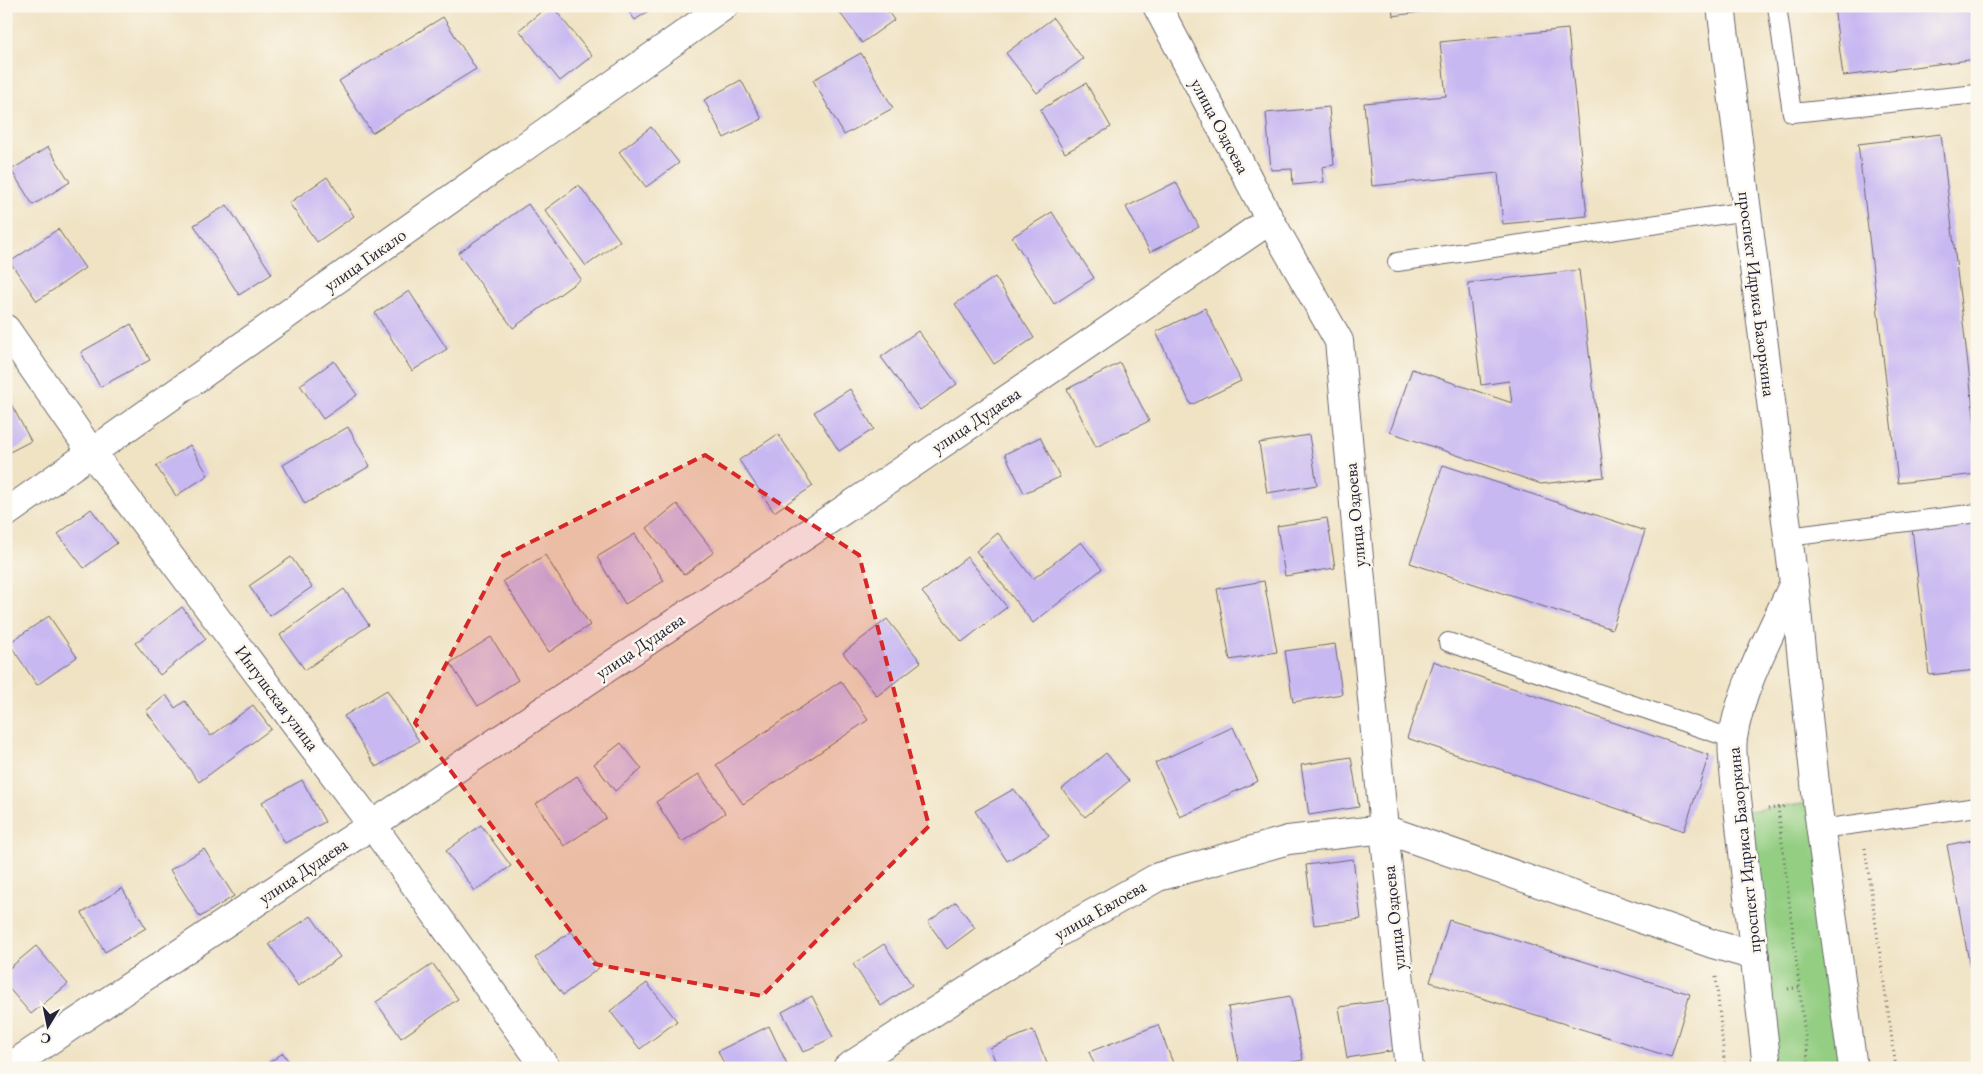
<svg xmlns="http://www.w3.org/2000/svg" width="1983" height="1074" font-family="'EB Garamond',serif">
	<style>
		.green { fill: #93ce82; stroke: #5a785e }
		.building { fill: #c8b8f2 }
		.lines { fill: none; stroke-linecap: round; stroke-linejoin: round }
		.lane-casing { stroke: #6a666b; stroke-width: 20 }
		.street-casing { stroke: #6a666b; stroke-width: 30 }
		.secondary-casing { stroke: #6a666b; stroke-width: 30 }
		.path { stroke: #6a666b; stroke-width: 3; stroke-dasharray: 1 4; stroke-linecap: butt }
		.lane { stroke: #fff; stroke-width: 18 }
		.street { stroke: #fff; stroke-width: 28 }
		.secondary { stroke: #fff; stroke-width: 28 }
		.marked { fill: #d62828; fill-opacity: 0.2; stroke: #d62828; stroke-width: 4; stroke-dasharray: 10 6; stroke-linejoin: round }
		.labels { text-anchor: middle; stroke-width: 5; stroke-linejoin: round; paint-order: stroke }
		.street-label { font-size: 18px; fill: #22223b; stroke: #fbf7ec }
	</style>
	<rect width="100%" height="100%" fill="#fbf7ec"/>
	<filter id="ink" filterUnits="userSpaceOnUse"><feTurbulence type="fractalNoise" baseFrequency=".02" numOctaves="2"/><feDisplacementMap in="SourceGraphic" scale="10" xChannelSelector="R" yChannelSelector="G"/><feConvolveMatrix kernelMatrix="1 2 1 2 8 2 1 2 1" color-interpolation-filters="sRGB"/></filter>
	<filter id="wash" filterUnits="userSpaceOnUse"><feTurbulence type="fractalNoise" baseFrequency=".0096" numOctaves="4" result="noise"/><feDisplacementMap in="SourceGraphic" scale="20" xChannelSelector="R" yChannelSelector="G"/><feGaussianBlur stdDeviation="1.12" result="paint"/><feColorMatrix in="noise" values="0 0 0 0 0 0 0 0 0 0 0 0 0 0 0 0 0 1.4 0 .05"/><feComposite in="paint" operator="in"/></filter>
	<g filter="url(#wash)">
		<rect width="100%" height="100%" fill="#f0e3c4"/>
		<path class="green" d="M1817,802L1853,1068H1767L1739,812Z"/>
		<g id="blocks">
			<g class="building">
				<path d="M548,6H552L592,56L560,81L519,30Z"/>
				<path d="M625,6H656L635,20Z"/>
				<path d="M835,6H884L894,20L862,43Z"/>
				<path d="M1392,6H1456V7L1393,16Z"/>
				<path d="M1839,6H1977V59L1843,76L1834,7Z"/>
				<path d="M443,17L476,69L372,133L339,81Z"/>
				<path d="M1053,18L1083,59L1037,93L1006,53Z"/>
				<path d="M1568,29L1587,216L1503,224L1498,173L1372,186L1364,103L1446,96L1440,42Z"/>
				<path d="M861,53L893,108L844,135L813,80Z"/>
				<path d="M741,80L762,119L724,138L704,100Z"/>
				<path d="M1086,83L1111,127L1065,153L1040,110Z"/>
				<path d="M1329,107L1334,165L1322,167L1324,182L1293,185L1292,169L1271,170L1266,113Z"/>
				<path d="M651,127L679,163L646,187L619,152Z"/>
				<path d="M1941,134L1977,442V474L1898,483L1858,144Z"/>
				<path d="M48,147L70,182L33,205L11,170Z"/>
				<path d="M327,177L354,216L317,242L289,203Z"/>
				<path d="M1176,182L1199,227L1150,252L1126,207Z"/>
				<path d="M579,185L620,241L586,266L545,210Z"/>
				<path d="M528,204L581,279L513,328L458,253Z"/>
				<path d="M227,205L272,274L239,295L194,225Z"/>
				<path d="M1052,212L1094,278L1054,304L1012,237Z"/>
				<path d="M58,229L85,268L37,301L10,262Z"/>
				<path d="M1579,270L1604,477L1541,484L1390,432L1412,369L1512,403L1509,381L1481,385L1468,283Z"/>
				<path d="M995,277L1034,338L994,364L955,304Z"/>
				<path d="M409,291L447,349L412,371L375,313Z"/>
				<path d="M1205,308L1241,381L1191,405L1156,332Z"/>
				<path d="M131,324L150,360L100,387L81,352Z"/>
				<path d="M918,331L957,384L920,410L881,357Z"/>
				<path d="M334,361L357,395L323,419L300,385Z"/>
				<path d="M1120,363L1149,421L1096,447L1067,389Z"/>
				<path d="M850,389L874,429L839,451L814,412Z"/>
				<path d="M10,402L31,441L6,454V404Z"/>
				<path d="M348,427L370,466L305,504L283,465Z"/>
				<path d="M778,434L813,486L774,512L739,460Z"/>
				<path d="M1309,435L1317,485L1267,493L1259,443Z"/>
				<path d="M1040,437L1060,477L1024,493L1005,454Z"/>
				<path d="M190,445L208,475L176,496L156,466Z"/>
				<path d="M1443,465L1645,531L1612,629L1410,563Z"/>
				<path d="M677,504L714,552L684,575L647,528Z"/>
				<path d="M91,509L117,543L84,568L58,534Z"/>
				<path d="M1327,518L1335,568L1285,576L1277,526Z"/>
				<path d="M1977,521V670L1929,675L1912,528Z"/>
				<path d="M998,533L1033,579L1081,542L1102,569L1033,623L976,551Z"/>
				<path d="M635,534L664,581L625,604L597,557Z"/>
				<path d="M545,555L590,625L549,652L503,581Z"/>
				<path d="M291,557L312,587L270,616L249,586Z"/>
				<path d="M967,557L1007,607L962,642L922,592Z"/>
				<path d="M1264,581L1277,652L1230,660L1217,589Z"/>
				<path d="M344,589L369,625L305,670L280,635Z"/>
				<path d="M182,607L206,639L160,675L135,643Z"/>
				<path d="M49,616L77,657L37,685L9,643Z"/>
				<path d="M887,619L921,662L877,696L843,653Z"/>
				<path d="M491,637L518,680L478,706L450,663Z"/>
				<path d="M1335,644L1342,694L1293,702L1285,651Z"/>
				<path d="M1433,661L1709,755L1684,831L1407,738Z"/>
				<path d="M841,681L868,720L743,804L716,765Z"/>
				<path d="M387,690L419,741L376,767L344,716Z"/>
				<path d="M166,695L175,708L185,701L211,736L253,705L271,729L199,782L146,711Z"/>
				<path d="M1233,727L1258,781L1180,817L1155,763Z"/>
				<path d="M621,743L642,769L615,791L594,764Z"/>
				<path d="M1106,753L1129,781L1085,817L1062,789Z"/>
				<path d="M1351,757L1359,807L1309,815L1301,765Z"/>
				<path d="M699,774L725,813L682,842L656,802Z"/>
				<path d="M577,776L606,818L564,846L536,804Z"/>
				<path d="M302,780L325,822L285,843L262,802Z"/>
				<path d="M1014,789L1049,836L1007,861L975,811Z"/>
				<path d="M481,825L511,866L475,891L446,851Z"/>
				<path d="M1977,839V999H1976L1947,845Z"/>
				<path d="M204,849L234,896L200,917L170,870Z"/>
				<path d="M1353,859L1361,919L1314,925L1306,865Z"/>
				<path d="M122,888L146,928L105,952L82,913Z"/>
				<path d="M956,902L975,928L947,949L928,922Z"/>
				<path d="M311,916L340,957L298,986L269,944Z"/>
				<path d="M1449,920L1690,994L1671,1057L1430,982Z"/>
				<path d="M571,931L599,968L563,995L535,958Z"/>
				<path d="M884,944L912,985L881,1006L853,964Z"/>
				<path d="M36,946L68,984L31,1014L6,985V971Z"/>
				<path d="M433,964L458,999L401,1038L376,1002Z"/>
				<path d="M647,983L677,1021L640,1049L610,1011Z"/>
				<path d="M812,996L833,1037L803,1052L782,1012Z"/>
				<path d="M1290,996L1303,1060L1261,1068H1240L1228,1007Z"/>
				<path d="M1388,1000L1397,1050L1347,1058L1339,1007Z"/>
				<path d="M1158,1025L1175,1068H1096L1089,1052Z"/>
				<path d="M769,1026L789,1068H726L718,1051Z"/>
				<path d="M1033,1030L1049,1068H998L990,1048Z"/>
				<path d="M283,1053L293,1068H261Z"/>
			</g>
		</g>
	</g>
	<g filter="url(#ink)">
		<use href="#blocks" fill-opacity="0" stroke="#6a666b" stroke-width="1"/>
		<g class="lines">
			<defs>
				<g id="lane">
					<path d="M1777,6L1792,113L1977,94"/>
					<path d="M1397,262L1747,211"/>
					<path d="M1788,537L1977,513"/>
					<path d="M1448,642L1733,739"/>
					<path d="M1821,829L1977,807"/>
				</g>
				<g id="street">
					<path d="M1157,6L1270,220L1339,341L1384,829L1409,1068"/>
					<path d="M6,329L92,453L372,825L546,1068"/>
					<path d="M6,513L724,6"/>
					<path d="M8,1068L896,475L1270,220"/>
					<path d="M847,1068L1049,938L1158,877L1288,840L1384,829L1713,944L1755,956"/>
				</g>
				<g id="secondary">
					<path d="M1721,6L1794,583L1817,802L1853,1068"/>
					<path d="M1767,1068L1735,780C1734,767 1731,751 1733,738C1740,688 1773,629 1794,583"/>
				</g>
			</defs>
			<use href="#lane" class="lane-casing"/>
			<use href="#street" class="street-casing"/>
			<use href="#secondary" class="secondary-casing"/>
			<g class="path">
				<path d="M1778,807L1809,1068"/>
				<path d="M1768,809L1787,806"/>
				<path d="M1865,848L1896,1068"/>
				<path d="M1716,977L1725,1068"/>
				<path d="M1788,989L1800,987"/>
			</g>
			<use href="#lane" class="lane"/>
			<use href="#street" class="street"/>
			<use href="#secondary" class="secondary"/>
		</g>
	</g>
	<path class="marked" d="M705,455L859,555L929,826L762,996L595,964L415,723L503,556Z"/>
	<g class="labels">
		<g class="street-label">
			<text transform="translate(1220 126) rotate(62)" y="6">улица Оздоева</text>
			<text transform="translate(365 260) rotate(-35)" y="6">улица Гикало</text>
			<text transform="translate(1757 294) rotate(83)" y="6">проспект Идриса Базоркина</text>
			<text transform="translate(976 420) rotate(-34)" y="6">улица Дудаева</text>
			<text transform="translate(1355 515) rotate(-95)" y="6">улица Оздоева</text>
			<text transform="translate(640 646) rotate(-34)" y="6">улица Дудаева</text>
			<text transform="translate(277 698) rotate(53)" y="6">Ингушская улица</text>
			<text transform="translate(1744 850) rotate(-96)" y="6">проспект Идриса Базоркина</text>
			<text transform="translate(303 871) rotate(-34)" y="6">улица Дудаева</text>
			<text transform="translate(1100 910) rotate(-30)" y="6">улица Евлоева</text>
			<text transform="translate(1394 918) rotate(-96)" y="6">улица Оздоева</text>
		</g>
	</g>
	<rect width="1983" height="1074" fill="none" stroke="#fbf7ec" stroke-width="25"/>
	<g transform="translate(48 1026) rotate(190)" stroke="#fbf7ec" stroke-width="4" paint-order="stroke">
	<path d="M0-4L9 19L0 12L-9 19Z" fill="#22223b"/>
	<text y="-8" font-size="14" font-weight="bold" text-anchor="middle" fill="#22223b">С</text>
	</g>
</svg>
